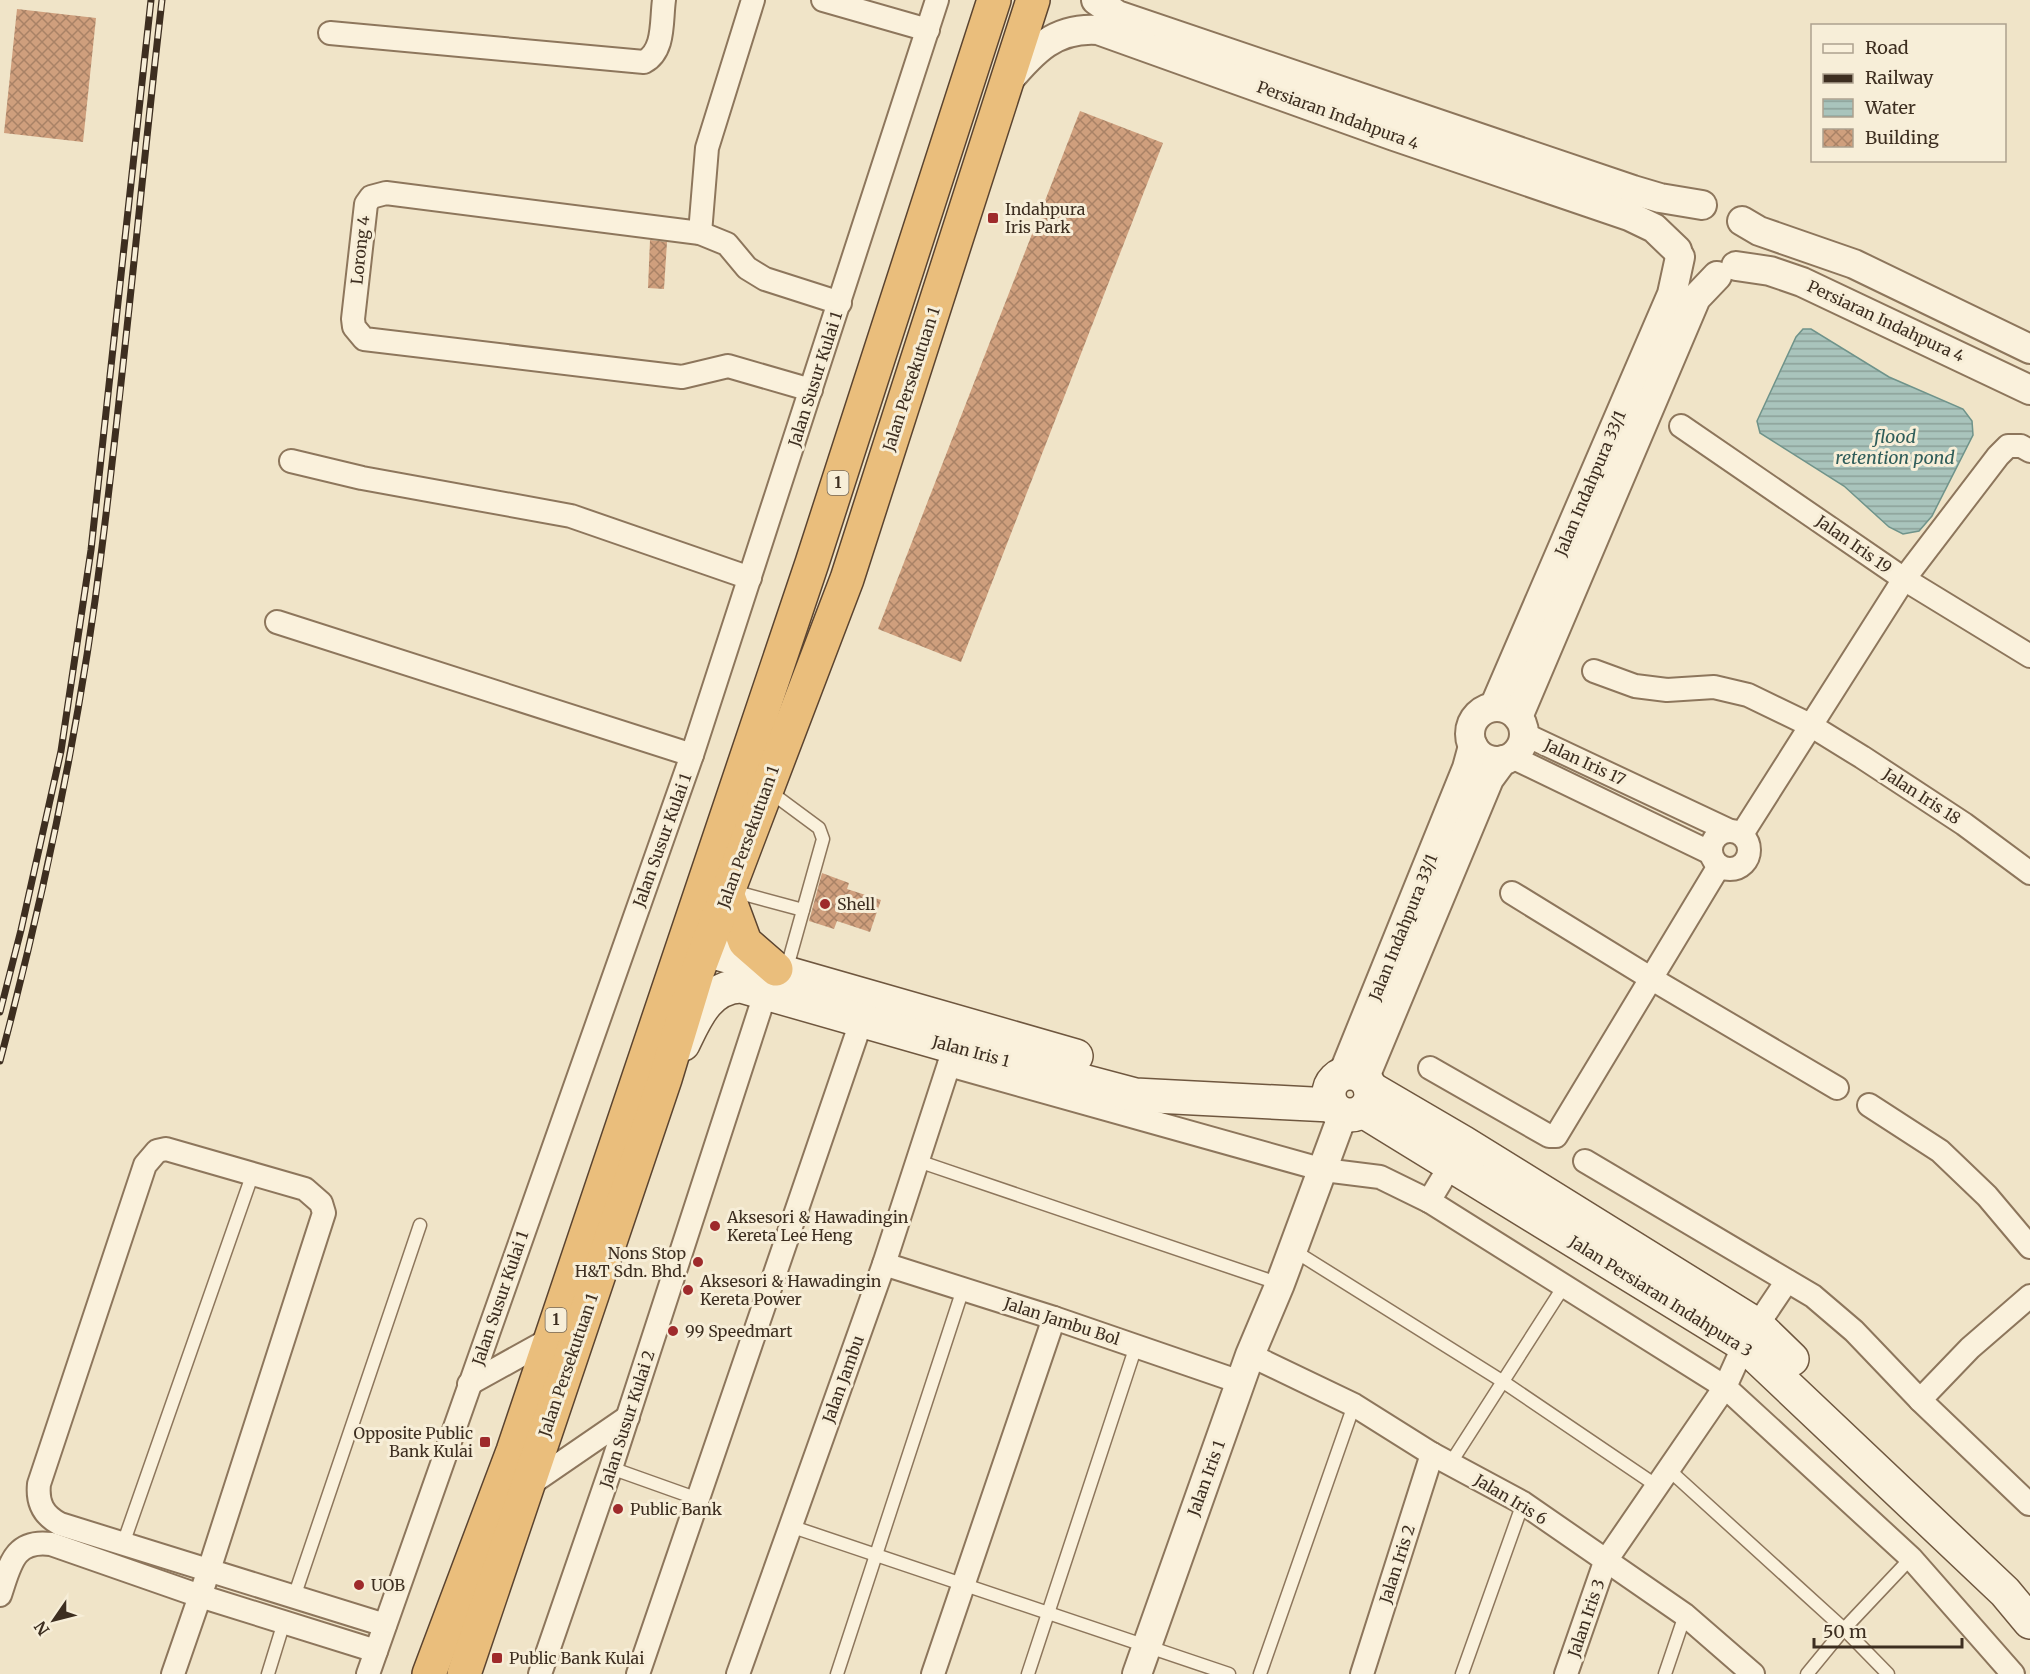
<svg xmlns="http://www.w3.org/2000/svg" width="2030" height="1674" font-family="Merriweather,serif">
	<style>
		.water { fill: url(#water-rules); stroke: #6f938a; stroke-width: 1.5 }
		.building { fill: url(#building-cross-hatch) }
		.lines { fill: none; stroke-linecap: round; stroke-linejoin: round }
		.service-casing { stroke: #8d765c; stroke-width: 15 }
		.minor-casing { stroke: #8d765c; stroke-width: 26 }
		.tertiary-casing { stroke: #8d765c; stroke-width: 32 }
		.secondary-casing { stroke: #6f573f; stroke-width: 36 }
		.trunk-casing { stroke: #5b4430; stroke-width: 36 }
		.service { stroke: #faf1dc; stroke-width: 12 }
		.minor { stroke: #faf1dc; stroke-width: 22 }
		.tertiary { stroke: #faf1dc; stroke-width: 28 }
		.secondary { stroke: #faf1dc; stroke-width: 33 }
		.trunk { stroke: #eabe7c; stroke-width: 33 }
		.rail-casing { stroke: #3d2e20; stroke-width: 7 }
		.rail { stroke: #f7eed8; stroke-width: 4.5; stroke-dasharray: 14; stroke-linecap: butt }
		.poi-dot { fill: #9e2a2b; stroke: #f7eed8; stroke-width: 2 }
		.labels { text-anchor: middle; stroke-width: 6; stroke-linejoin: round; paint-order: stroke }
		.shield { fill: #f7eed8; stroke: #756857; stroke-width: 1.5 }
		.shield-label { font-size: 15px; font-weight: bold; fill: #3d2e20 }
		.street-label { font-size: 16px; fill: #3d2e20; stroke: #f7eed8 }
		.poi-label { font-size: 16px; fill: #3d2e20; stroke: #f7eed8; text-anchor: start }
		.water-label { font-size: 18px; font-style: italic; fill: #2f5d5a; stroke: #f7eed8 }
	</style>
	<defs>
		<pattern id="water-rules" width="6" height="5" patternUnits="userSpaceOnUse" patternTransform="scale(1.5)"><rect width="6" height="5" fill="#a9c4bc"/><path d="M0 2.5h6" fill="none" stroke="#8ba098"/></pattern>
		<pattern id="building-cross-hatch" width="8" height="8" patternUnits="userSpaceOnUse" patternTransform="scale(1.5)"><rect width="8" height="8" fill="#cf9f7d"/><path d="M0 0l8 8M0 8l8-8" fill="none" stroke="#a98266"/></pattern>
	</defs>
	<rect width="100%" height="100%" fill="#f0e4c8"/>
	<path class="water" d="M1803,329H1811L1889,377L1963,409L1972,421L1973,435L1932,516L1919,531L1903,534L1889,527L1844,486L1760,433L1757,421L1796,337Z"/>
	<g class="building">
		<path d="M17,9L96,18L83,142L4,133Z"/>
		<path d="M1080,111L1163,143L961,662L878,629Z"/>
		<path d="M650,240L667,242L664,289L648,288Z"/>
		<path d="M822,873L849,883L847,889L881,900L870,932L837,921L834,929L809,921Z"/>
	</g>
	<g class="lines">
		<defs>
			<g id="service">
				<path d="M769,791L819,828L823,839L786,971"/>
				<path d="M729,890L803,910"/>
				<path d="M918,1161L1280,1284"/>
				<path d="M1293,1250L1502,1381L1657,1486"/>
				<path d="M1450,1464L1564,1286"/>
				<path d="M611,1468L698,1499"/>
				<path d="M1668,1469L1844,1629L1888,1674"/>
				<path d="M790,1526L1229,1674"/>
				<path d="M123,1544L253,1173"/>
				<path d="M294,1597L420,1225"/>
				<path d="M268,1674L284,1622"/>
				<path d="M837,1674L963,1289"/>
				<path d="M1028,1674L1136,1346"/>
				<path d="M1260,1674L1354,1405"/>
				<path d="M1462,1674L1523,1503"/>
				<path d="M1665,1674L1685,1615"/>
				<path d="M1807,1674L1844,1629L1911,1558"/>
			</g>
			<g id="minor">
				<path d="M823,0L928,30"/>
				<path d="M330,33L644,62C665,51 661,21 664,0"/>
				<path d="M700,233L707,148L753,0"/>
				<path d="M811,390L728,366L682,377L364,339L354,327L353,319L366,204L371,197L386,193L700,233L727,244L747,268L765,279L840,303"/>
				<path d="M1681,426L1904,579L2030,656"/>
				<path d="M291,461L362,478L571,516L750,578"/>
				<path d="M277,622L692,755"/>
				<path d="M1594,671L1635,686L1667,690L1714,687L1748,695L1810,725L1862,757L1964,824L2030,873"/>
				<path d="M1524,734L1728,830"/>
				<path d="M1512,757L1711,853"/>
				<circle cx="1730" cy="850" r="19"/>
				<path d="M1742,834L1904,579L1998,456L2008,446H2021L2030,451"/>
				<path d="M1512,893L1652,979L1837,1088"/>
				<path d="M949,1065L1324,1170L1380,1177L1429,1201L1725,1387L1911,1558L2013,1674"/>
				<path d="M1430,1068L1549,1136H1556L1719,866"/>
				<path d="M1869,1105L1940,1151L1987,1196L2030,1247"/>
				<path d="M1585,1161L1813,1296L1854,1331L1920,1400L1970,1348L2030,1296"/>
				<path d="M1429,1201L1458,1153"/>
				<path d="M884,1264L1054,1318L1240,1382"/>
				<path d="M1250,1355L1354,1405L1432,1454L1523,1503L1685,1615L1753,1674"/>
				<path d="M469,1384L550,1339"/>
				<path d="M1920,1400L2029,1504"/>
				<path d="M526,1487L628,1417"/>
				<path d="M0,1595C10,1566 13,1539 51,1544L200,1596L376,1651"/>
				<path d="M173,1674L209,1570L324,1213L321,1203L305,1189L166,1149L157,1151L145,1165L39,1484C37,1503 43,1515 60,1524L385,1625"/>
				<path d="M368,1674L692,755L937,0"/>
				<path d="M540,1674L611,1468L766,991"/>
				<path d="M638,1674L862,1019"/>
				<path d="M738,1674L884,1264L953,1052"/>
				<path d="M933,1674L1054,1318"/>
				<path d="M1362,1674L1432,1454"/>
				<path d="M1566,1674L1605,1562L1725,1387L1744,1345L1787,1281"/>
			</g>
			<g id="tertiary">
				<path d="M1096,0L1117,15L1633,190L1660,198L1702,205"/>
				<path d="M1007,82C1033,51 1055,27 1098,30L1394,136L1629,216L1654,228L1677,250"/>
				<path d="M1742,221L1759,231L1854,264L2030,349"/>
				<path d="M1736,266L1770,271L1802,282L2030,390"/>
				<path d="M1494,707L1672,294L1680,257"/>
				<circle cx="1497" cy="734" r="27"/>
				<path d="M1518,717L1696,298L1717,276"/>
				<path d="M1343,1074L1467,768L1473,746"/>
				<path d="M1364,1079L1489,779L1503,760"/>
				<path d="M1137,1674L1250,1355L1280,1284L1343,1114"/>
			</g>
			<g id="secondary">
				<path d="M706,950L1076,1056"/>
				<path d="M683,1044C696,1017 708,987 741,986L954,1047L1135,1095L1331,1105"/>
				<circle cx="1350" cy="1094" r="21"/>
				<path d="M1370,1088L1464,1143L1757,1325L1792,1359"/>
				<path d="M1363,1111L1744,1345L2005,1592L2030,1622"/>
			</g>
			<g id="trunk">
				<path d="M728,896L745,942L776,969"/>
				<path d="M429,1674L513,1451L812,563L994,0"/>
				<path d="M464,1674L665,1079L698,970L847,579L1033,0"/>
			</g>
		</defs>
		<use href="#service" class="service-casing"/>
		<use href="#minor" class="minor-casing"/>
		<use href="#tertiary" class="tertiary-casing"/>
		<use href="#secondary" class="secondary-casing"/>
		<use href="#trunk" class="trunk-casing"/>
		<use href="#service" class="service"/>
		<use href="#minor" class="minor"/>
		<use href="#tertiary" class="tertiary"/>
		<use href="#secondary" class="secondary"/>
		<use href="#trunk" class="trunk"/>
		<defs>
			<g id="rail">
				<path d="M0,1012L21,930L61,751L91,550L151,0"/>
				<path d="M0,1061C45,892 81,721 102,547C125,365 141,182 162,0"/>
			</g>
		</defs>
		<use href="#rail" class="rail-casing"/>
		<use href="#rail" class="rail"/>
	</g>
	<g class="poi-dot">
		<rect x="987" y="212" width="12" height="12" rx="3"/>
		<circle cx="825" cy="904" r="6"/>
		<circle cx="715" cy="1226" r="6"/>
		<circle cx="698" cy="1262" r="6"/>
		<circle cx="688" cy="1290" r="6"/>
		<circle cx="673" cy="1331" r="6"/>
		<rect x="479" y="1436" width="12" height="12" rx="3"/>
		<circle cx="618" cy="1509" r="6"/>
		<circle cx="359" cy="1585" r="6"/>
		<rect x="491" y="1652" width="12" height="12" rx="3"/>
	</g>
	<g class="labels">
		<g class="shield">
			<rect x="827.5" y="471" width="21" height="24" rx="4.5"/>
			<rect x="545.5" y="1308" width="21" height="24" rx="4.5"/>
		</g>
		<g class="shield-label">
			<text x="838" y="488">1</text>
			<text x="556" y="1325">1</text>
		</g>
		<g class="street-label">
			<text transform="translate(1338 115) rotate(20)" y="6">Persiaran Indahpura 4</text>
			<text transform="translate(360 250) rotate(-84)" y="6">Lorong 4</text>
			<text transform="translate(1886 321) rotate(25)" y="6">Persiaran Indahpura 4</text>
			<text transform="translate(815 379) rotate(-72)" y="6">Jalan Susur Kulai 1</text>
			<text transform="translate(911 379) rotate(-72)" y="6">Jalan Persekutuan 1</text>
			<text transform="translate(1590 483) rotate(-67)" y="6">Jalan Indahpura 33/1</text>
			<text transform="translate(1854 544) rotate(35)" y="6">Jalan Iris 19</text>
			<text transform="translate(1585 762) rotate(25)" y="6">Jalan Iris 17</text>
			<text transform="translate(1922 796) rotate(33)" y="6">Jalan Iris 18</text>
			<text transform="translate(748 837) rotate(-70)" y="6">Jalan Persekutuan 1</text>
			<text transform="translate(662 840) rotate(-70)" y="6">Jalan Susur Kulai 1</text>
			<text transform="translate(1403 927) rotate(-68)" y="6">Jalan Indahpura 33/1</text>
			<text transform="translate(971 1051) rotate(15)" y="6">Jalan Iris 1</text>
			<text transform="translate(1661 1296) rotate(32)" y="6">Jalan Persiaran Indahpura 3</text>
			<text transform="translate(500 1298) rotate(-71)" y="6">Jalan Susur Kulai 1</text>
			<text transform="translate(1062 1321) rotate(18)" y="6">Jalan Jambu Bol</text>
			<text transform="translate(568 1365) rotate(-71)" y="6">Jalan Persekutuan 1</text>
			<text transform="translate(843 1379) rotate(-70)" y="6">Jalan Jambu</text>
			<text transform="translate(627 1419) rotate(-72)" y="6">Jalan Susur Kulai 2</text>
			<text transform="translate(1206 1478) rotate(-70)" y="6">Jalan Iris 1</text>
			<text transform="translate(1511 1499) rotate(31)" y="6">Jalan Iris 6</text>
			<text transform="translate(1397 1564) rotate(-72)" y="6">Jalan Iris 2</text>
			<text transform="translate(1586 1618) rotate(-71)" y="6">Jalan Iris 3</text>
		</g>
		<g class="poi-label">
			<text x="1005" y="215">Indahpura<tspan x="1005" dy="18">Iris Park</tspan></text>
			<text x="837" y="910">Shell</text>
			<text x="727" y="1223">Aksesori &amp; Hawadingin<tspan x="727" dy="18">Kereta Lee Heng</tspan></text>
			<text x="686" y="1259" text-anchor="end">Nons Stop<tspan x="686" dy="18">H&amp;T Sdn. Bhd.</tspan></text>
			<text x="700" y="1287">Aksesori &amp; Hawadingin<tspan x="700" dy="18">Kereta Power</tspan></text>
			<text x="685" y="1337">99 Speedmart</text>
			<text x="473" y="1439" text-anchor="end">Opposite Public<tspan x="473" dy="18">Bank Kulai</tspan></text>
			<text x="630" y="1515">Public Bank</text>
			<text x="371" y="1591">UOB</text>
			<text x="509" y="1664">Public Bank Kulai</text>
		</g>
		<g class="water-label">
			<text x="1895" y="443">flood<tspan x="1895" dy="21">retention pond</tspan></text>
		</g>
	</g>
	<rect x="1811" y="24" width="195" height="138" fill="#f7eed8" stroke="#ada18e" stroke-width="1.5"/>
	<rect x="1823" y="44" width="30" height="9" fill="#faf1dc" stroke="#ada18e" stroke-width="1.5"/>
	<text x="1865" y="54" font-size="18" fill="#3d2e20">Road</text>
	<rect x="1823" y="74" width="30" height="9" fill="#3d2e20" stroke="#ada18e" stroke-width="1.5"/>
	<text x="1865" y="84" font-size="18" fill="#3d2e20">Railway</text>
	<rect x="1823" y="99" width="30" height="18" fill="url(#water-rules)" stroke="#ada18e" stroke-width="1.5"/>
	<text x="1865" y="114" font-size="18" fill="#3d2e20">Water</text>
	<rect x="1823" y="129" width="30" height="18" fill="url(#building-cross-hatch)" stroke="#ada18e" stroke-width="1.5"/>
	<text x="1865" y="144" font-size="18" fill="#3d2e20">Building</text>
	<g transform="translate(54 1620) rotate(235)" stroke="#f7eed8" stroke-width="4.5" paint-order="stroke">
	<path d="M0-4.5L10 22L0 15L-10 22Z" fill="#3d2e20"/>
	<text y="-9" font-size="16" font-weight="bold" text-anchor="middle" fill="#3d2e20">N</text>
	</g>
	<path d="M1814 1638v9h148v-9" fill="none" stroke="#3d2e20" stroke-width="3"/>
	<text x="1823" y="1638" font-size="18" fill="#3d2e20" stroke="#f7eed8" stroke-width="4.5" paint-order="stroke">50 m</text>
</svg>
